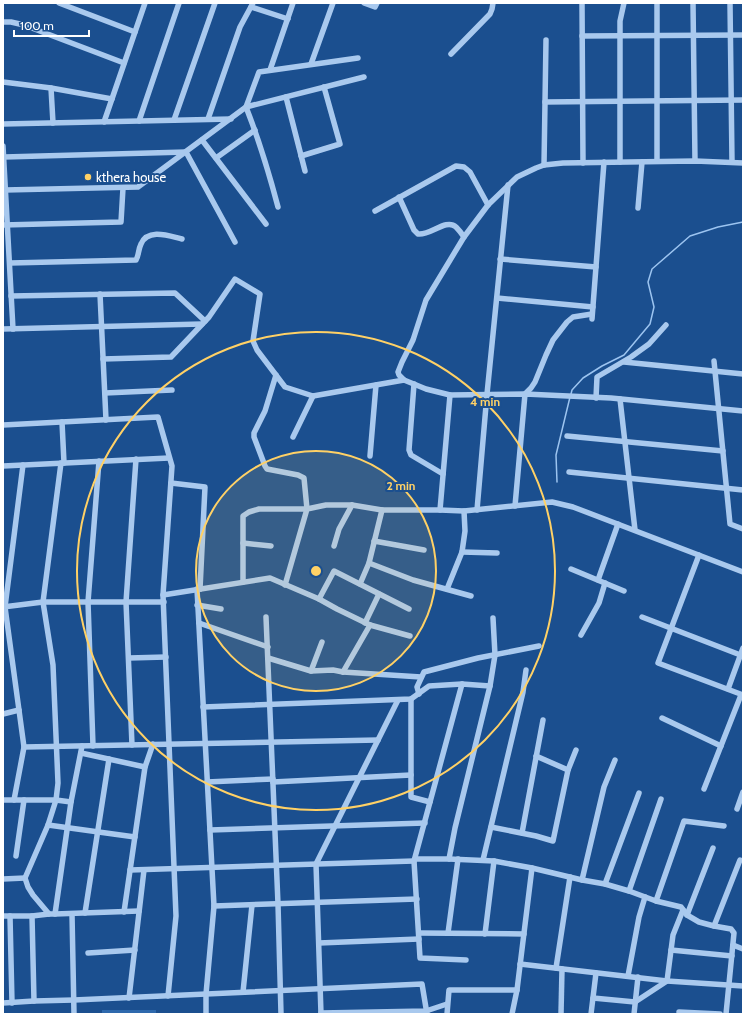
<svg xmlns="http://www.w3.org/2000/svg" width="746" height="1017" font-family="Cabin,sans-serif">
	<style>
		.green { fill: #2e69ad }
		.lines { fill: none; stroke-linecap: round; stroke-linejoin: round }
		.stream { stroke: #9cc4f0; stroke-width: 1.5 }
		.minor { stroke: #a9c9ee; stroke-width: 5.5 }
		.ring { fill: none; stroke: #ffd166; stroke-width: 2 }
		.poi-dot { fill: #ffd166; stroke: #1b4f8f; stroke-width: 1.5 }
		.labels { text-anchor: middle; stroke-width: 4; stroke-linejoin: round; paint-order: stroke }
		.poi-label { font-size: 13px; fill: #fff; stroke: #1b4f8f; text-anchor: start }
		.centre { fill: #ffd166; stroke: #1b4f8f; stroke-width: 2 }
		.ring-label { font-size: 12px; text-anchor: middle; font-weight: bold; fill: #ffd166; stroke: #1b4f8f; stroke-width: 4; stroke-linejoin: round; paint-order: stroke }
	</style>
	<rect width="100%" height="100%" fill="#1b4f8f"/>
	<rect class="green" x="102" y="1010" width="54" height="4"/>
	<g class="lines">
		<g class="stream">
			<path d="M571,394L572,390L583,378L602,366L624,355L650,324L654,307L648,282L652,269L690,236L718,227L743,222"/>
			<path d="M557,482L556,455L570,397"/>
		</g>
		<g class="minor">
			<path d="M59,3L135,32"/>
			<path d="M364,3L375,7L377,3"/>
			<path d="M582,3L583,163"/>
			<path d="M657,3V161"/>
			<path d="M693,3L695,161"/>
			<path d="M730,3L732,162"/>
			<path d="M251,7L288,19"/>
			<path d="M3,22H11L24,25L124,63"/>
			<path d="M582,36L743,35"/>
			<path d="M451,54L490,14L492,9L493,3"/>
			<path d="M311,64L333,3"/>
			<path d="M270,70L293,3"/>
			<path d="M3,82L51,88L112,99"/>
			<path d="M51,88L53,123"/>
			<path d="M286,97L305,171"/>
			<path d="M545,102L743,100"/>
			<path d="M208,119L240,27L253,3"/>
			<path d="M174,120L215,3"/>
			<path d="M139,121L179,3"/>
			<path d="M104,122L145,3"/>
			<path d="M3,124L231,119"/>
			<path d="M202,140L266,224"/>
			<path d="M3,146L13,329"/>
			<path d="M301,156L340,144L324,87"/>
			<path d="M4,157L186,152L235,242"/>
			<path d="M216,158L255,130"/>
			<path d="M620,162V21L624,3"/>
			<path d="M743,163L695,161L563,163L544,165L536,168L517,177L488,205L464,237L426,300L413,340L402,362L398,372L399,375L404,380L426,389L450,395L525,394L611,398L743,411"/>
			<path d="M544,165L546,40"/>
			<path d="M5,190L138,187L246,107L364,77"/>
			<path d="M399,197L414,230L418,234C430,236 446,218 456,227C459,230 462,234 464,237"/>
			<path d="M278,207C269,173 259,140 246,107L259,72L358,58"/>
			<path d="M638,208L642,162"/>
			<path d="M375,211L456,166L464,167L470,172L488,205"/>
			<path d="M3,225L121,222L123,188"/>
			<path d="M500,259L596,267"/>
			<path d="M10,263L136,260C139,255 138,250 141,244C148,228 169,236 182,239"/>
			<path d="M100,294L106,420"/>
			<path d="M11,296L175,293L205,321"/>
			<path d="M497,298L593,307"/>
			<path d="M592,319L604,162"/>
			<path d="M3,329L202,324"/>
			<path d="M103,359L171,357L209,317L235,279L260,294L253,341L257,350L285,387L313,396L404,380"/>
			<path d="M714,361L730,524L743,529"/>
			<path d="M624,362L743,374"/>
			<path d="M414,384L409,450L411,455L443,474"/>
			<path d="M105,393L172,390"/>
			<path d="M596,398L597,377L631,357L649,344L666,325"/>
			<path d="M620,399L635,530"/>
			<path d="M62,422L64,463"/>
			<path d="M3,425L158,417L172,466L163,595L176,916L168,996"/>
			<path d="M567,436L723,451"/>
			<path d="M293,437L313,396"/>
			<path d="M370,456L376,385"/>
			<path d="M3,466L169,458"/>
			<path d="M569,472L743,490"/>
			<path d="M171,483L205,487L200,589"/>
			<path d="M515,506L525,394L531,388L535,382L546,355L553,340L567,322L573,317L592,314"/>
			<path d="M440,510L450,395"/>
			<path d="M477,510L487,394L508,185"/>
			<path d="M374,541L424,550"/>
			<path d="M243,543L271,546"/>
			<path d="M334,546L339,529L352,505"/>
			<path d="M462,552L497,553"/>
			<path d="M699,555L658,663L743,695"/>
			<path d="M369,563L413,580L471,596"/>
			<path d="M571,569L624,591"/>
			<path d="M598,580L618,524"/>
			<path d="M243,582V516L249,512L259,509H307L304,478L298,475L267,469L265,466L254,437V433L265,411L276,375"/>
			<path d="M360,584L369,563L382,510"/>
			<path d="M285,585L307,509L326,505H352L382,510H440L464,511L552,502L573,507L743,572"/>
			<path d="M197,589L214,906L206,994V1014"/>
			<path d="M447,589L462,552L465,531L464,511"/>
			<path d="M163,595L270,578L319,599L337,609L370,625L410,636"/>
			<path d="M319,599L334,571L409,609"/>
			<path d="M197,605L221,609"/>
			<path d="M3,607L43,602H164"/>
			<path d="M266,617L278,904L281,1014"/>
			<path d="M642,617L743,656"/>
			<path d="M199,623L268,647"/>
			<path d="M365,623L379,594"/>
			<path d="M581,635L599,603L605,583"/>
			<path d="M129,658L166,657"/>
			<path d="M268,658L311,671L333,670L343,672L421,677"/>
			<path d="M311,671L322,642"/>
			<path d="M343,672L370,625"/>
			<path d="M462,684L414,861L420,958L466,960"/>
			<path d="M728,689L743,648"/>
			<path d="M419,694L417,687L424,672L478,658L539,646"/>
			<path d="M411,699V797L430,802"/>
			<path d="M203,707L411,699L429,686L462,684L490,686"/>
			<path d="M3,714L19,710"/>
			<path d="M662,718L721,746"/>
			<path d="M132,745L126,602L136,459"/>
			<path d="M93,746L88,602L99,461"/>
			<path d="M24,747L378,740"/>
			<path d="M81,753L145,767"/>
			<path d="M536,756L568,770"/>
			<path d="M207,782L273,779"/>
			<path d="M273,782L411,775"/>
			<path d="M704,789L741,695"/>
			<path d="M3,800H56L71,802"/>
			<path d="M14,800L24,747L5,607L23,465"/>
			<path d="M737,809L743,792"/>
			<path d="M48,825L135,837"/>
			<path d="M491,827L536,836L553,841L568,770L576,750"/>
			<path d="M210,830L425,823"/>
			<path d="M522,833L543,720"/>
			<path d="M16,856L24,800"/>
			<path d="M415,859H449L494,861L532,868L582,880L605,884L629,891L656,901L681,907L687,915L699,922L714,926L731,929L734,933L726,1014"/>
			<path d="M449,859L455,828L490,686L495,655L493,618"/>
			<path d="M483,860L523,692L526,670"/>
			<path d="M130,870L414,861"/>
			<path d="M3,879L25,878"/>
			<path d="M582,880L604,787L615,760"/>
			<path d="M605,884L639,793"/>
			<path d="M629,891L661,799"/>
			<path d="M656,901L684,821L724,826"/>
			<path d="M214,906L417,899"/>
			<path d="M124,912L145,767L153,744"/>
			<path d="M85,913L109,759"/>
			<path d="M49,914L33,895L28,887L25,878L48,825L56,800L58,783L53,665L43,602L61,463"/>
			<path d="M55,914L71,802L82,746"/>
			<path d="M72,914L74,1014"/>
			<path d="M687,915L713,848"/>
			<path d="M3,916H32L49,914H55L139,911"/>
			<path d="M10,916L12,1003"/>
			<path d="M32,916L34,1001"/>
			<path d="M714,926L740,860"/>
			<path d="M419,933L524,934"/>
			<path d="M448,933L458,859"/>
			<path d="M485,934L494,861"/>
			<path d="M319,943L419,939"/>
			<path d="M733,945L743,949"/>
			<path d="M671,950L732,956"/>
			<path d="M88,953L135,950"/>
			<path d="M520,964L667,981L743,986"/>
			<path d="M556,968L570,877"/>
			<path d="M628,976L639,917L645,897"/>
			<path d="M243,992L252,905"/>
			<path d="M129,998L144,870"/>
			<path d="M593,998L635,1002L667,981L673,935L683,910"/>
			<path d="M3,1003L34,1001L74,1000L422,984L427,1014"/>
			<path d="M679,1012L720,1014"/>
			<path d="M321,1013L426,1011L447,1004"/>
			<path d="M321,1014L316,864L398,700"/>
			<path d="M447,1014L449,990H517"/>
			<path d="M512,1014L517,990L532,868"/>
			<path d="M561,1014L562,969"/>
			<path d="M591,1014L596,973"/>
			<path d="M634,1014L638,977"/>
		</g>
	</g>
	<circle cx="316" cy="571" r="120" fill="#ffd166" fill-opacity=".12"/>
	<g class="ring">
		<circle cx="316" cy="571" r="120"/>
		<circle cx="316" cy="571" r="239"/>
	</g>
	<circle class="poi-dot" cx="88" cy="177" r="4"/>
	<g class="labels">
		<g class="poi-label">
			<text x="96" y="182">kthera house</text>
		</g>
	</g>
	<circle cx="316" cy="571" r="6" class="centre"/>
	<g class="ring-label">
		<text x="485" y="406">4 min</text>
		<text x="401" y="490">2 min</text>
	</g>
	<rect width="746" height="1017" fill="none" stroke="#ffffff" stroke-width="8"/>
	<path d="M14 30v6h75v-6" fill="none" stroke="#ffffff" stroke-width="2"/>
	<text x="20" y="30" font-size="12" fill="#ffffff" stroke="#1b4f8f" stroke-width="3" paint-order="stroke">100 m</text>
</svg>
